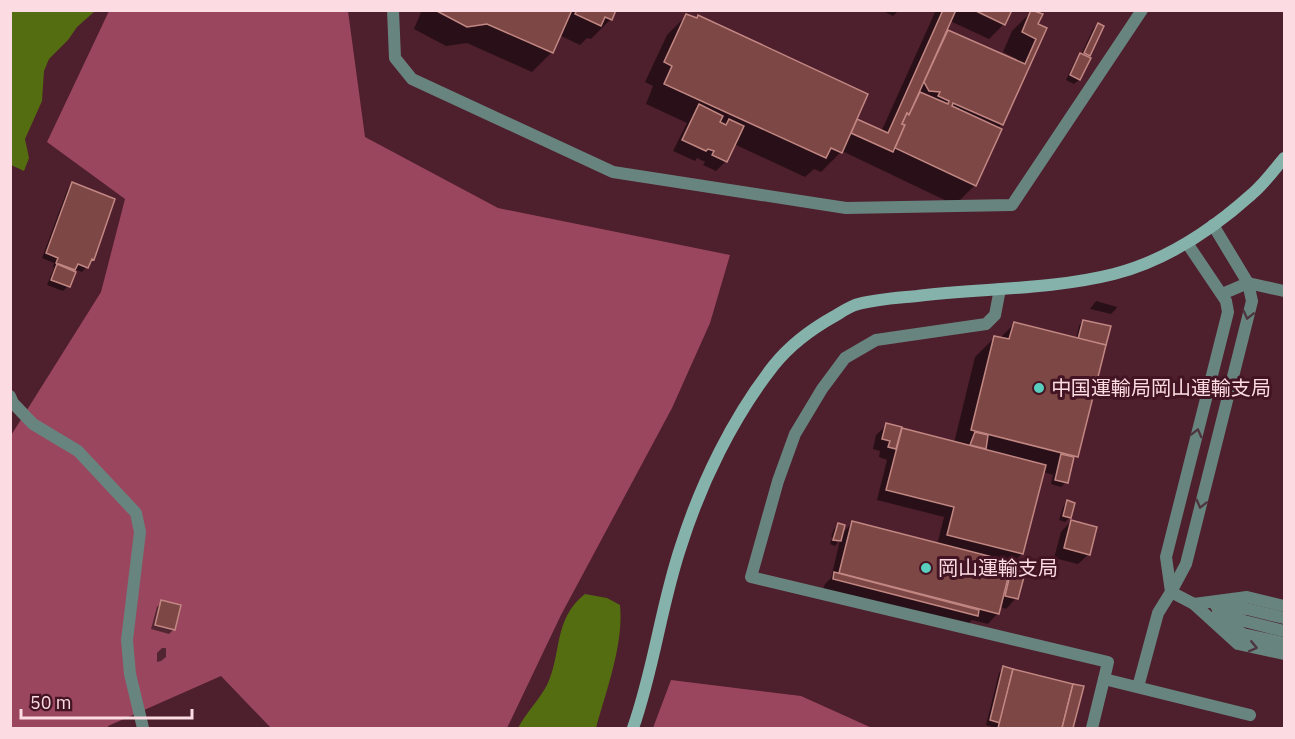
<svg xmlns="http://www.w3.org/2000/svg" width="1295" height="739" font-family="'IBM Plex Sans','Noto Sans JP',sans-serif">
	<style>
		.forest { fill: #9a465e }
		.water { fill: #556d11 }
		.shadow { fill: #0007 }
		.building { fill: #7c4744; stroke: #c28783; stroke-width: 1.5 }
		.lines { fill: none; stroke-linecap: round; stroke-linejoin: round }
		.lane { stroke: #68847f; stroke-width: 12 }
		.street { stroke: #68847f; stroke-width: 12 }
		.secondary { stroke: #85b3ab; stroke-width: 12 }
		.oneway { stroke: #4e363f }
		.poi-dot { fill: #59cebf; stroke: #431423; stroke-width: 2 }
		.labels { text-anchor: middle; stroke-width: 6; stroke-linejoin: round; paint-order: stroke }
		.poi-label { font-size: 20px; fill: #fcdce2; stroke: #431423; text-anchor: start }
	</style>
	<rect width="100%" height="100%" fill="#4e1f2d"/>
	<g class="forest">
		<path d="M109,11H348L365,137L498,208L730,255L710,323L672,408L561,615L507,728H271L221,676L108,726L109,728H11L10,437L101,292L125,199L47,142Z"/>
		<path d="M671,680L801,696L872,728H653Z"/>
	</g>
	<g class="water">
		<path d="M11,10L95,11L77,27L68,40L49,59L44,71L42,101L25,139L29,158L24,171L11,165Z"/>
		<path d="M585,594L607,598L620,605C624,644 606,691 596,728H518C526,713 539,700 547,685C562,654 553,619 585,594Z"/>
	</g>
	<g class="shadow">
		<path d="M422,10H615L610,20L591,39L587,38L580,45L559,35L552,52L532,72L467,43L446,46L414,29Z"/>
		<path d="M881,10H899L893,16Z"/>
		<path d="M936,10H1010L1004,24L989,39L950,21L943,37L948,32L1016,62L1017,59L1003,52L1012,31L1030,13L1023,10H1044L1036,25L1045,29L1002,124L998,128L975,185L955,205L842,151L821,172L814,169L805,177L734,144L726,161L716,171L703,165L705,162L697,158L695,161L673,151L687,123L646,104L653,86L645,82L667,35L687,15L853,125L858,120L881,132Z"/>
		<path d="M1098,24L1102,26L1079,80L1074,84L1066,80L1076,59L1081,55L1093,29Z"/>
		<path d="M73,183L93,259L82,272L74,269L71,272L68,286L63,291L47,285L54,268L53,267L54,263L42,258L68,188Z"/>
		<path d="M1096,301L1117,307L1116,309L1111,314L1090,309Z"/>
		<path d="M1083,321L1077,456L1071,463L1066,482L1061,487L1051,484L1053,475L1043,472L1022,554L1012,563L1025,567L1016,598L1006,609L1000,607L998,613L988,624L972,620L966,626L823,589L825,584L831,578L840,540L839,542V539L831,537L834,529L839,524L842,534L852,523L937,545L944,517L877,500L887,460L879,457L880,451L873,449L876,435L887,425L954,443L975,357L995,337L999,339L1014,324L1076,339L1079,326Z"/>
		<path d="M1067,502L1070,517L1065,522L1059,520L1063,507Z"/>
		<path d="M1071,521L1089,554L1078,564L1054,558L1061,532Z"/>
		<path d="M831,540L838,542L835,546L830,544Z"/>
		<path d="M162,602L174,629L169,634L151,629L157,607Z"/>
		<path d="M162,648H166V657L161,661L157,662V653Z"/>
		<path d="M1004,668L1082,688L1072,728H996L986,725L999,673Z"/>
	</g>
	<g class="building">
		<path d="M435,10H572L553,53L487,24L467,27Z"/>
		<path d="M577,10H616L612,20L605,17L601,26L575,14Z"/>
		<path d="M943,10H956L909,115L907,113L902,124L905,125L893,152L851,133L857,119L888,133Z"/>
		<path d="M974,10H1012L1005,25Z"/>
		<path d="M1031,10L1043,14L1038,24L1047,28L1003,125L953,103L952,106L1002,129L976,186L895,148L905,125L902,124L907,113L909,115L920,92L948,104L949,101L938,96L940,92L929,91L924,82L948,30L1025,64L1036,39L1022,32Z"/>
		<path d="M686,14L697,18L698,15L868,94L842,153L831,148L826,158L664,84L672,66L664,62Z"/>
		<path d="M1098,23L1104,26L1090,56L1084,53Z"/>
		<path d="M1080,53L1091,58L1080,80L1070,75Z"/>
		<path d="M699,104L723,116L720,122L726,125L729,119L744,126L727,162L712,155L714,151L708,149L706,151L682,140Z"/>
		<path d="M72,182L115,199L94,260L92,259L88,268L78,264L75,270L56,263L58,258L46,253Z"/>
		<path d="M57,264L76,272L70,287L51,280Z"/>
		<path d="M1083,320L1111,326L1106,345L1078,339Z"/>
		<path d="M1014,322L1106,345L1078,457L971,430L994,336L1009,339Z"/>
		<path d="M886,423L902,427L896,449L888,447L890,441L882,439Z"/>
		<path d="M902,428L1046,465L1023,554L947,535L954,507L886,490Z"/>
		<path d="M975,432L988,435L986,449L970,445Z"/>
		<path d="M1061,454L1074,457L1068,483L1055,480Z"/>
		<path d="M1067,500L1075,503L1071,518L1063,516Z"/>
		<path d="M1071,520L1097,527L1090,555L1064,548Z"/>
		<path d="M852,521L1012,562L999,614L839,573Z"/>
		<path d="M838,523L845,525L841,541L833,540Z"/>
		<path d="M1013,562L1027,566L1018,599L1005,596Z"/>
		<path d="M834,572L979,610L978,616L833,579Z"/>
		<path d="M161,600L181,605L175,630L155,625Z"/>
		<path d="M1003,666L1013,669L1000,723L990,720Z"/>
		<path d="M1013,669L1073,684L1062,728H998Z"/>
		<path d="M1073,684L1084,686L1073,728H1062Z"/>
	</g>
	<g class="lines">
		<g class="lane">
			<path d="M393,10L395,58L412,79L613,172L846,208L1012,205L1142,10"/>
			<path d="M1213,225L1248,283L1252,301L1186,564L1171,592L1194,604L1247,597L1284,606"/>
			<path d="M1000,289L995,315L986,324L876,340L845,358L822,389L795,434L778,481L751,577L1108,662L1104,679L1250,715"/>
			<path d="M1222,294L1248,283L1284,291"/>
			<path d="M1194,604L1238,644L1284,654"/>
			<path d="M1216,606L1247,609L1284,618"/>
			<path d="M1218,612L1244,621L1284,631"/>
			<path d="M1218,619L1243,634L1284,643"/>
			<path d="M1138,687L1158,613L1171,592L1166,557L1228,312L1226,301L1187,243"/>
			<path d="M1092,728L1104,679"/>
		</g>
		<path class="street" d="M10,396L13,403L33,424L78,451L136,513L140,532L127,640L130,674L143,728"/>
		<path class="secondary" d="M633,728C654,669 661,605 681,546C701,483 733,417 774,365C791,344 810,330 833,317C840,313 847,308 855,305C874,299 896,298 917,296C982,288 1050,290 1114,274C1165,261 1213,229 1252,194C1264,184 1274,170 1284,158"/>
	</g>
	<defs><path id="oneway-chevron" d="M-2-3.5L2.5 0L-2 3.5" fill="none" stroke-width="1.6" stroke-linecap="round" stroke-linejoin="round" transform="scale(1.5)"/></defs>
	<g class="oneway">
		<use href="#oneway-chevron" transform="translate(1248 315) rotate(104)"/>
		<use href="#oneway-chevron" transform="translate(1197 433) rotate(-76)"/>
		<use href="#oneway-chevron" transform="translate(1201 504) rotate(104)"/>
		<use href="#oneway-chevron" transform="translate(1253 647) rotate(13)"/>
	</g>
	<g class="poi-dot">
		<circle cx="1039" cy="388" r="6"/>
		<circle cx="926" cy="568" r="6"/>
	</g>
	<g class="labels">
		<g class="poi-label">
			<text x="1051" y="395">中国運輸局岡山運輸支局</text>
			<text x="938" y="575">岡山運輸支局</text>
		</g>
	</g>
	<rect width="1295" height="739" fill="none" stroke="#fcdce2" stroke-width="24"/>
	<path d="M21 709v9h171v-9" fill="none" stroke="#fcdce2" stroke-width="3"/>
	<text x="30" y="709" font-size="18" fill="#fcdce2" stroke="#431423" stroke-width="4.5" paint-order="stroke">50 m</text>
</svg>
